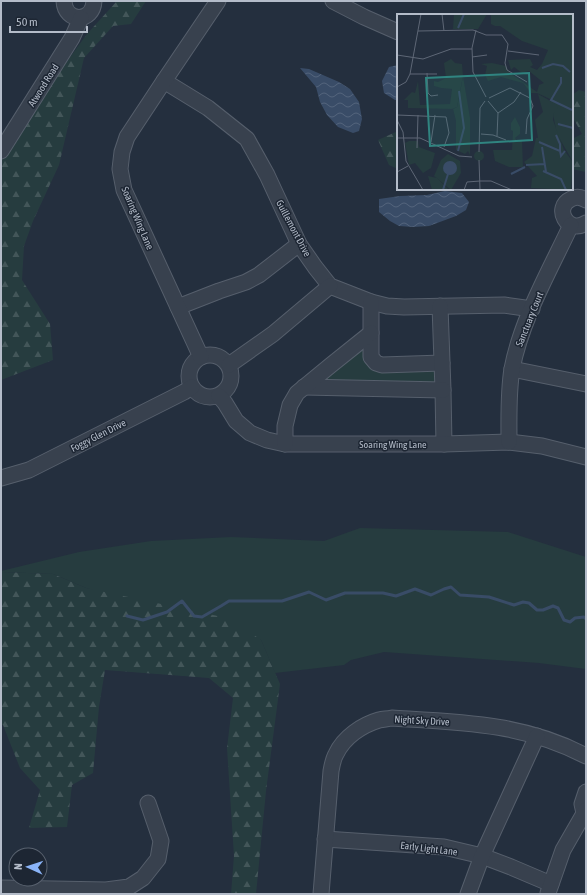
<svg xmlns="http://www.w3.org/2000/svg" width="587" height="895" font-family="'Asap Condensed',sans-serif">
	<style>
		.green { fill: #263c3f }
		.forest { fill: url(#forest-firs) }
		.water { fill: url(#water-waves) }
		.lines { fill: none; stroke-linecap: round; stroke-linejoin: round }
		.stream { stroke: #394c67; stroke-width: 3 }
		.minor-casing { stroke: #565f6c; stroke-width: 17 }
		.minor { stroke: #38414e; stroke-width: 15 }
		.labels { text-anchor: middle; stroke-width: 3; stroke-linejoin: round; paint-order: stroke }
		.street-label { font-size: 10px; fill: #b4bcc9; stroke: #1d2633 }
		.inset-river { fill: none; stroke: #394c67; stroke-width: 2 }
		.inset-road { fill: none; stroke: #5e6776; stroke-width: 1 }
		.view { fill: #308480; fill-opacity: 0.15; stroke: #308480; stroke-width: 2 }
		.inset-edge { fill: none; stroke: #b4bcc9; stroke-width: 2 }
	</style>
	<defs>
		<pattern id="forest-firs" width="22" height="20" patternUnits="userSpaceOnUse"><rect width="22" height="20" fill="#263c3f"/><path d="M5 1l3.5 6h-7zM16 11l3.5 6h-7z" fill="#435659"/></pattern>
		<pattern id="water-waves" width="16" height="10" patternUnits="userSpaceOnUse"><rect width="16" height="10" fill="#394c67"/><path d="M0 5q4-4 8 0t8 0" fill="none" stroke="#53647b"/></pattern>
	</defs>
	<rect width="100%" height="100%" fill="#242f3e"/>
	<g class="green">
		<path d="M366,347L368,358L433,370L437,375L436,381L427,383L324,380L326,372Z"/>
		<path d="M360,528L508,532L586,557V669L539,663L384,652L351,660L344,665L275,673L261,640L86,588L53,574L1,572V571L79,552L151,541L231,537L324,541Z"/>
	</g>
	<g class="forest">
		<path d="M117,1H146L131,24L113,26L84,58L59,165L33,221L24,246L22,280L50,324L53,360L1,380V152L87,34Z"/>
		<path d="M579,90L586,92V172L572,169V139L582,134L572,116V95Z"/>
		<path d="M398,131V169L389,165L378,140Z"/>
		<path d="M1,572L53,574L86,588L232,619L261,640L280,684L266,791L256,894H231L234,856L227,748L233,698L209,678L105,670L99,707L93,773L72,785L67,827L29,828L40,790L20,768L3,725H1Z"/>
	</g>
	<g class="water">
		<path d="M398,65V100H395L384,93L382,81L389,67Z"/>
		<path d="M300,68L309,69L339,82L350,89L359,102L362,119L359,131L353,133L338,127L327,115L320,102L316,87Z"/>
		<path d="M445,191L462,193L469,202L466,210L456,216L429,226L413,227L399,226L390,221L379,212V199L400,196L427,195Z"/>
	</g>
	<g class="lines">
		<path class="stream" d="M127,616L143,620L167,612L182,601L194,616L202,617L221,606L229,601H282L309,592L326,600L345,593H383L396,596L415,589L431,595L444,589L451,587L460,595L489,597L514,605L523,602L529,603L537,610H543L553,606L558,608L564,620L570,622L575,618L584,617L586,619"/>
		<defs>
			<g id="minor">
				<path d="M64,1C65,23 93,23 94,1"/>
				<path d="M333,1L364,17L398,32"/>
				<path d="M164,81L208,108L247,139L267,175L299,244L315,267L330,286L371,302L387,306L404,307L504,305L532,309"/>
				<path d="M1,151L72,38L81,18"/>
				<path d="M586,200C581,197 576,196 571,199C553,207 567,235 586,223"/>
				<path d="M371,302V357L376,363L382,365L442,363"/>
				<path d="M440,306L443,390L444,444"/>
				<path d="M178,307L219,291L246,282L259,275L299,244"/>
				<circle cx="210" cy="376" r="21"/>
				<path d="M201,357L124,190L120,169L122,152L127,137L164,81L218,1"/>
				<path d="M229,365L273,334L330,286"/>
				<path d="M512,369L586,384"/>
				<path d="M304,387L443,390"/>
				<path d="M219,396L225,403L236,421L250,433L267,440L285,444H444L509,442L542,446L586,457"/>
				<path d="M509,442C509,418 508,393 512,369C521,320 550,270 571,225"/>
				<path d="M285,444V426L290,405L297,393L331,365L371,333"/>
				<path d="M1,478L29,470L184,392L192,387"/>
				<path d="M584,813L582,804L586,792"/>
				<path d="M325,839L444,847L482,856L511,867L551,884"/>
				<path d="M1,888L106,890L129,887L143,878L158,859L161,841L148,803"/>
				<path d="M548,893L563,850L586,810"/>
				<path d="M321,894L331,771C332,766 333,759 336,754C344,737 362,725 379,720C383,719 387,719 392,718C460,722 524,723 586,756"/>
				<path d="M468,894L482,856L537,736"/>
			</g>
		</defs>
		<use href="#minor" class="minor-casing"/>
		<use href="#minor" class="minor"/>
	</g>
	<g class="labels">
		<g class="street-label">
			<text transform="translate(43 85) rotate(-58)" y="4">Atwood Road</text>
			<text transform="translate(138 218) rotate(67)" y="4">Soaring Wing Lane</text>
			<text transform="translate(294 228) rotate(62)" y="4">Guillemont Drive</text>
			<text transform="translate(529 319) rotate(-68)" y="4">Sanctuary Court</text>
			<text transform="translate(98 435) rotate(-27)" y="4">Foggy Glen Drive</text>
			<text x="393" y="448">Soaring Wing Lane</text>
			<text transform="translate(422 720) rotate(3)" y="4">Night Sky Drive</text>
			<text transform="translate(429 848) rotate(7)" y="4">Early Light Lane</text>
		</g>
	</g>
	<g transform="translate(397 14)">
		<rect width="176" height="176" fill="#242f3e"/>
		<path d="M66,62L73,104V141L71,137L68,140L59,136V107L56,95L60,93ZM12,127H21L22,133L38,139L34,154L26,159L18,149L12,151L8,129ZM77 142a5 5 0 1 1 10 0a5 5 0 1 1-10 0ZM51,140L63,147L64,159L54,176L37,162L44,146Z" fill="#263c3f"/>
		<path d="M57,0H90L81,15H56ZM94,0H176V148L160,120L153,85L140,79H134L126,69L104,63L91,67L88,61L90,52L84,50L95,49L109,52L113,59L140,78L142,71L147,69L132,57L125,59L117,53L114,56L111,46L133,45L136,51L133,53L140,56L145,50L151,36L125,27L103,12H98L94,10ZM54,45L58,49L65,50L66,62L60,93L55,95L11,94V86H7L15,78L18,79L21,67L23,91L53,90L55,75L44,74L37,72V67L41,68L49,64L47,49ZM118,103L123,113V120L118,124L120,127L125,126L126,153H112L98,147L96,136H115L116,117L114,116V109ZM31,162L40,164L52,176H35Z" fill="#263c3f"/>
		<path d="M141,80L159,90L161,94L157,99L156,106L167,136L176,148L174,176L134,174L135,164L140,162L127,148L135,142L139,124H141L138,106L146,98Z" fill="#263c3f"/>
		<path d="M46 154a7 7 0 1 1 14 0a7 7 0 1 1-14 0Z" fill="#394c67"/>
		<path class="inset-river" d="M61,14L67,0M145,54L156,50L166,52L173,58M164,63V69L154,86L175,96M161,110L176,114M159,121L163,130V137M142,128L163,137L164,142L168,137M145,133L149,158M61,137L67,114L62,77M129,151L148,150M146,157L164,165L169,176M114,160L128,153M46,176L51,160"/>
		<path class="inset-road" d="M45,0L47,17M79,16L75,34L76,58L89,83M21,17L76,16L89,21H105L111,30L108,49L110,56L130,68M111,37L142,41M0,41L26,45L54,35H75M75,43L90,41M30,59L31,79L34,82L41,81M13,60H40M0,73L9,68L13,60L24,0M92,84L113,74L133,84L136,92L130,105L129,120M91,87L101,99M0,101L49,103L52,119L47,133M0,106L6,118L9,147L26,176M84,120L96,121L109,126M100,122L101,99L117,88L124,78M0,124H23L62,142L75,143M34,128L38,101M20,134L21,101M82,138L83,94L88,87M82,146L83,176M0,158L11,152M67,176L70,168L83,167H94L115,176"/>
		<path class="view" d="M132,59L135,126L33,132L29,64Z"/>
		<rect width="176" height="176" class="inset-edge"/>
	</g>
	<rect width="587" height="895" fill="none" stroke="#b4bcc9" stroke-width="4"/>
	<g transform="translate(28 867) rotate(273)"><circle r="19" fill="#1d2633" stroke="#59626f"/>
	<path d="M0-3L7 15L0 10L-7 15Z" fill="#8ab4f8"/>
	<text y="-6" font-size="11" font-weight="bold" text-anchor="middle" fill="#b4bcc9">N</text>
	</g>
	<path d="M10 26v6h77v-6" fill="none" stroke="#b4bcc9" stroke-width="2"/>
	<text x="16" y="26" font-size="12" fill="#b4bcc9" stroke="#1d2633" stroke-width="3" paint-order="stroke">50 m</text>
</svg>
